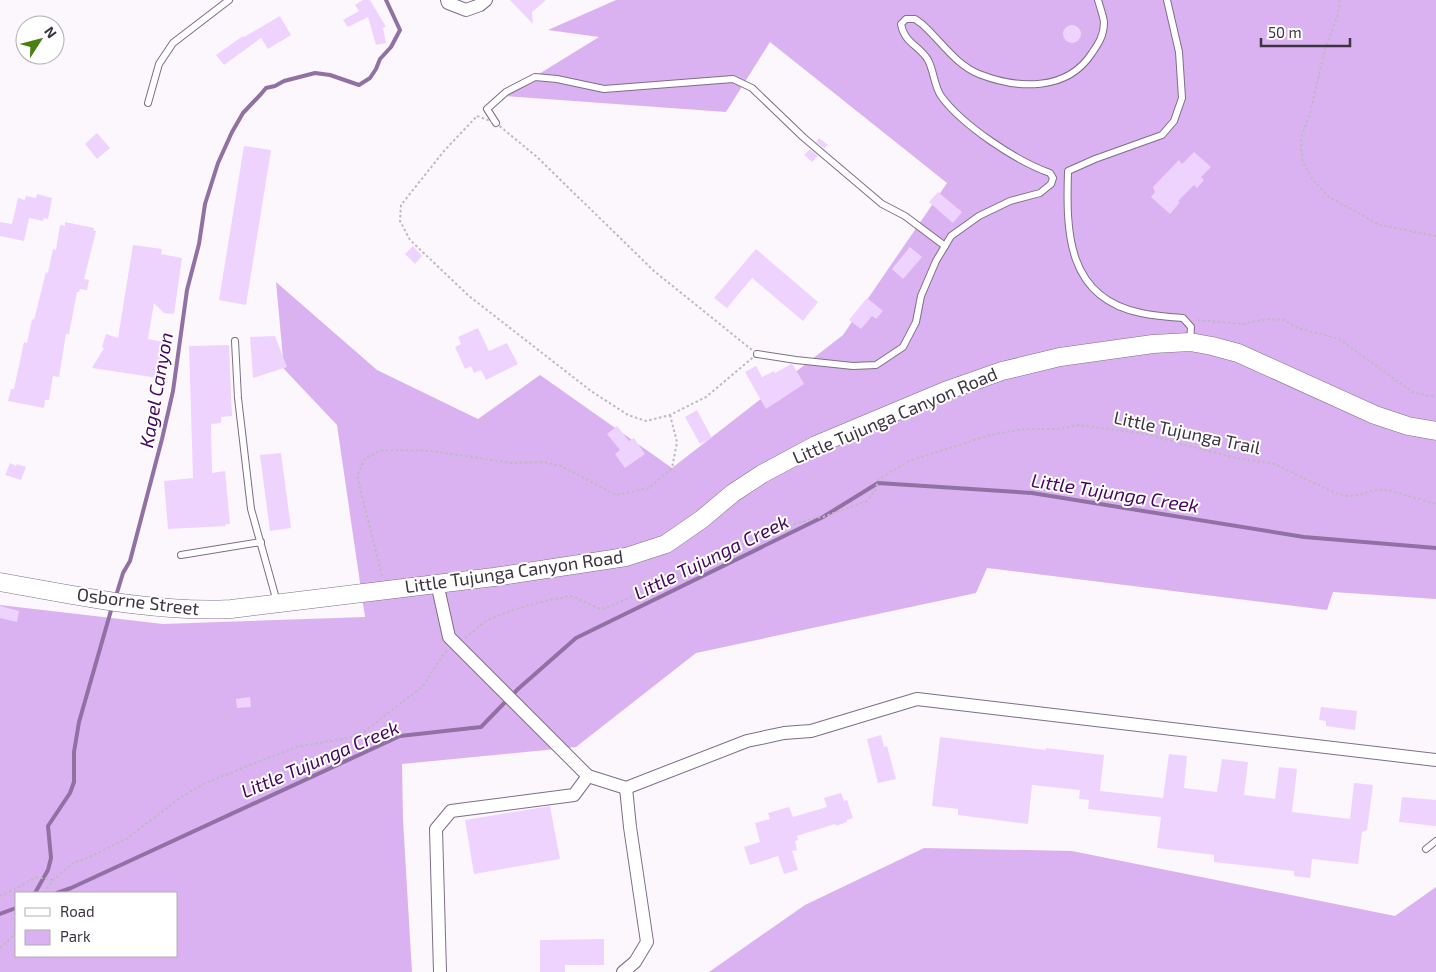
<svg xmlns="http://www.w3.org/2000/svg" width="1436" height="972" font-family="'Exo 2',sans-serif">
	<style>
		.green { fill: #dbb2f1; fill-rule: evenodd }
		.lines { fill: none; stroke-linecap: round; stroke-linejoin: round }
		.stream { stroke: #9170a4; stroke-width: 4 }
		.building { fill: #efd3ff }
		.service-casing { stroke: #7f6d89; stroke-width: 8 }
		.minor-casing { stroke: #7f6d89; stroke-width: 14 }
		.secondary-casing { stroke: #7f6d89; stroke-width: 19 }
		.path { stroke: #beb9c1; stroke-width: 2; stroke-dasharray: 2.5 2.5; stroke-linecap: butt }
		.service { stroke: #fff; stroke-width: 6 }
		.minor { stroke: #fff; stroke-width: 12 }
		.secondary { stroke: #fff; stroke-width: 18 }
		.labels { text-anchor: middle; stroke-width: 4; stroke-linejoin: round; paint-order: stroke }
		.street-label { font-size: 18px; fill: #3c3441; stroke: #fff }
		.water-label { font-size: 19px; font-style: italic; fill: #45065d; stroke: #fff }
	</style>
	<rect width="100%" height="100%" fill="#fbf7fd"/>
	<g class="green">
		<path d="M616,0H1436V599L1333,592L1327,610L987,568L976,593L696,653L576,747L402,764L403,820L412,972H0V605L163,624L365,617L337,425L284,369L276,282L377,370L478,419L540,375L672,468L843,335L947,183L770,42L726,112L503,96L599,37L548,30ZM16,893H176V956H16Z"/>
		<path d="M924,848L1072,851L1395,916L1436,887V972H709L805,905Z"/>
	</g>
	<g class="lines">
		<g class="stream">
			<path d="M116,596L123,573L130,561L162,439L173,391L187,290L199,244L205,204L218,163L232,132L243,113L261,94L266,88L275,86L284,81L315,73L330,75L359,85L370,78L376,69L380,59L391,47L400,30L386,0"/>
			<path d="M35,893L48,870L51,858L48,826L70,793L74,782V752L79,722L112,607"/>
			<path d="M57,893L71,888L400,736L481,727L518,689L576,638L823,517L878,483L1032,493L1304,537L1436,548"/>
			<path d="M0,914L16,908"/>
		</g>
	</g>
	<g class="building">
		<path d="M363,0H370L386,27L383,28L386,43L376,45L368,17L348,27L343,20L359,11L355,5Z"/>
		<path d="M510,0H546L532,12L533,24Z"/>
		<path d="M280,16L291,35L268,49L261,38L224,65L216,55L243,36L244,37Z"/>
		<circle cx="1072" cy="34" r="9"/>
		<path d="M97,133L110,148L97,159L85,144Z"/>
		<path d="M819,138L828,145L824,148L816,142Z"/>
		<path d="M244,146L271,150L246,305L219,300Z"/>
		<path d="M810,149L818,156L812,162L804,155Z"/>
		<path d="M1194,152L1211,167L1201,177L1204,180L1197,188L1194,185L1178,201L1180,202L1170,214L1151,197L1155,192L1153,187L1179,160L1182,164Z"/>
		<path d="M938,192L962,212L953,223L929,202Z"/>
		<path d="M37,194L52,198L48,219L44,218L43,221L29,218L24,241L0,236V222L12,224L18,198L25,200L26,196L36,198Z"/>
		<path d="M65,222L94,228V231H96L84,279L89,280L87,290L80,289L79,292H77L69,334H66L59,377L53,376L49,400H45L44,408L8,401L11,389H14L24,342L27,343L32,319L34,320L46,272L48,273L53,249L56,250L60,225L65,226Z"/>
		<path d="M133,245L162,249L161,254L182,258L174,314L164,313L154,303L148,339L164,342L158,378L92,368L104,348L102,347L106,334L118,338Z"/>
		<path d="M413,246L422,256L415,264L405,254Z"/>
		<path d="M910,247L922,257L903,279L892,269Z"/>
		<path d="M756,249L818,302L803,321L752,278L727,308L714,298Z"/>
		<path d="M867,298L883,311L876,319L872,316L861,329L849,320Z"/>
		<path d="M478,328L489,351L507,343L518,364L486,380L481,370L474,373L471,366L465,369L455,347L461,344L458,337Z"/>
		<path d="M275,336L287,367L253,378L250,337Z"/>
		<path d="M229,345L232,416L221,417V423L211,424L212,473L225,471L230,524H225L226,526L168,529L164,481L193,478L189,346Z"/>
		<path d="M791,364L793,365L804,384L766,409L745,372L756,366L762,377L774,371L775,373Z"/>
		<path d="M697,410L712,438L700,444L685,417Z"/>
		<path d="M617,426L629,441L634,438L645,454L625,468L615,454L620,450L607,434Z"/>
		<path d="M281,453L291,528L270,531L260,455Z"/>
		<path d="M10,463L16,466L17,464L26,467L21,480L5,475Z"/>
		<path d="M0,606L19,611L17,622L0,618Z"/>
		<path d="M250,697L251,707L237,708L236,699Z"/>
		<path d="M1321,707L1357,711L1355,730L1326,726V721L1319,720Z"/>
		<path d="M881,735L884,747L887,746L896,779L878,783L867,739Z"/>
		<path d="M940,737L1046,750V748L1104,755L1100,791L1163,798L1169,754L1187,756L1184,788L1217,792L1222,759L1248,762L1244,795L1275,799L1279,767L1297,769L1292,812L1350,819L1354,783L1373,785L1367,830L1362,832L1358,864L1312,859L1310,878L1294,876V871L1214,862V855L1157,848L1161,817L1088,809L1089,800L1079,799L1080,790L1032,785L1028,824L958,815V809L932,806Z"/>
		<path d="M841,793L844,801L847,800L853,818L847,820V822L836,826L835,824L797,836L798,840L795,841L797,850L792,851L798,870L784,874L778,856L750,865L744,847L760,842L755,823L770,819L768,813L789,807L793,817L827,807L824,798Z"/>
		<path d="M1402,797L1436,800V826L1399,822Z"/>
		<path d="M550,806L560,859L474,874L465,820Z"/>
		<path d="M604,939V965H565V972H540V940Z"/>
	</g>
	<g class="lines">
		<defs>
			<g id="service">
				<path d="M1167,0L1179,52L1182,98L1174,121L1162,135L1095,159L1068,171C1066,233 1067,298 1141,313C1155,316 1169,317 1183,318L1191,327L1190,341"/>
				<path d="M148,103L159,64L173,43L229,0"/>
				<path d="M496,123L487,109L506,92L535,77L557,79L604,89L733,79L752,88L803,137L882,204L905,216L945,246"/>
				<path d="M235,341L238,398L251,509L277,602"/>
				<path d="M757,354L796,360L853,366L876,365L903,347L916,322L921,296L936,261L951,236L979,216L1010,201L1040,193L1051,184L1053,178L1050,173C1016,161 962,125 941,96C934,86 934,71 928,60C920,46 904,43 901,24L906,19H915L922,24C941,41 955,64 979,74C1017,89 1067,92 1092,53C1099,43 1104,35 1104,22C1103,15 1100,7 1098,0"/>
				<path d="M181,555L261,542"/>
				<path d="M1426,849L1436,841"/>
			</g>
			<g id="minor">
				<path d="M447,0L448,3L466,10L480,5L486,0"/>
				<path d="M437,583L449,637L588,776L626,788L747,741L784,733L811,731L917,699L1436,760"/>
				<path d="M440,972L436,829L451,811L574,795L588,776"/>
				<path d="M623,972L635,962L647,942L630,827L626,788"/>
			</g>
			<path id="secondary" d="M0,582C76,595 153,613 231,609L494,577L626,557L666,544L702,519L733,493L762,474L816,445L945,391L1002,371L1060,357L1153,344L1190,342L1212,346L1238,353L1375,415L1408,426L1436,431"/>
		</defs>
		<use href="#service" class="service-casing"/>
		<use href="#minor" class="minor-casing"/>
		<use href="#secondary" class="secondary-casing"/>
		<g class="path">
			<path d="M1339,0L1340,3L1337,18L1325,49L1310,113L1301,138L1302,160L1312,179L1329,197L1380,225L1436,236"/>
			<path d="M477,116L496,123L537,157L654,271L757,354L706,397L670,415L646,421L628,415L591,391L469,296L410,240L400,221L401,205L444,151Z"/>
			<path d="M1198,320L1243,324L1268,319L1284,320L1298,328L1339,339L1414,393L1436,397"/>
			<path d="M382,576L357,476L365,458L380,451L397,450L431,451L512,463L543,462L561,466L616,495L649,488L672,468L677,442L670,415"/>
			<path d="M465,638L486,621L515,609L553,599L572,596L600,609L614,605L644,590L694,570L718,555L738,546L768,534L780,531L792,525L814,518L823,517L867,501L874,492L879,479L909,461L990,435L1024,429H1060L1079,425L1145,434L1236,458L1275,464L1333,492L1346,496L1359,495L1374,490H1388L1436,504"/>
			<path d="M44,893L53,880L74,862L83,860L126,839L180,798L205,783L296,747L347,738L365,731L423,686L443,655L447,651"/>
			<path d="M0,896L17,888L36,877L53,880"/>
			<path d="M0,948L16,933"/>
		</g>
		<use href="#service" class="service"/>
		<use href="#minor" class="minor"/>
		<use href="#secondary" class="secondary"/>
	</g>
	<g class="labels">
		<g class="street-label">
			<text transform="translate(895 416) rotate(-23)" y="6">Little Tujunga Canyon Road</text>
			<text transform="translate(1187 433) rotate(12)" y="6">Little Tujunga Trail</text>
			<text transform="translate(514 572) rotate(-8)" y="6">Little Tujunga Canyon Road</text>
			<text transform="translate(138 602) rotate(7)" y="6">Osborne Street</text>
		</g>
		<g class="water-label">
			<text transform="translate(156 390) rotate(-80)" y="7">Kagel Canyon</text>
			<text transform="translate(1115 493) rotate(9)" y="7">Little Tujunga Creek</text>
			<text transform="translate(711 557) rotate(-26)" y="7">Little Tujunga Creek</text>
			<text transform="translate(320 759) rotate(-23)" y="7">Little Tujunga Creek</text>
		</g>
	</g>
	<rect x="15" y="892" width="162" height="65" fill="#ffffff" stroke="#b1aeb3"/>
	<rect x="25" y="908" width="25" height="8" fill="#ffffff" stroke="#b1aeb3"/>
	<text x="60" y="917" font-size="15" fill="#3c3441">Road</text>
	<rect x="25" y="930" width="25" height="15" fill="#dbb2f1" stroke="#b1aeb3"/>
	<text x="60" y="942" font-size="15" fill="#3c3441">Park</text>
	<g transform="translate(40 40) rotate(54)"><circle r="24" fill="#ffffff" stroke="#b1aeb3"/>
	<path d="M0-4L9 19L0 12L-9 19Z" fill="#4a7f14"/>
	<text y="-8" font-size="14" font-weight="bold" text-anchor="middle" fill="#3c3441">N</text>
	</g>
	<path d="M1261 38v8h89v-8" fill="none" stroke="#3c3441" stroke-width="2.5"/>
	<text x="1268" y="38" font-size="15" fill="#3c3441" stroke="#ffffff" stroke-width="4" paint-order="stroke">50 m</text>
</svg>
